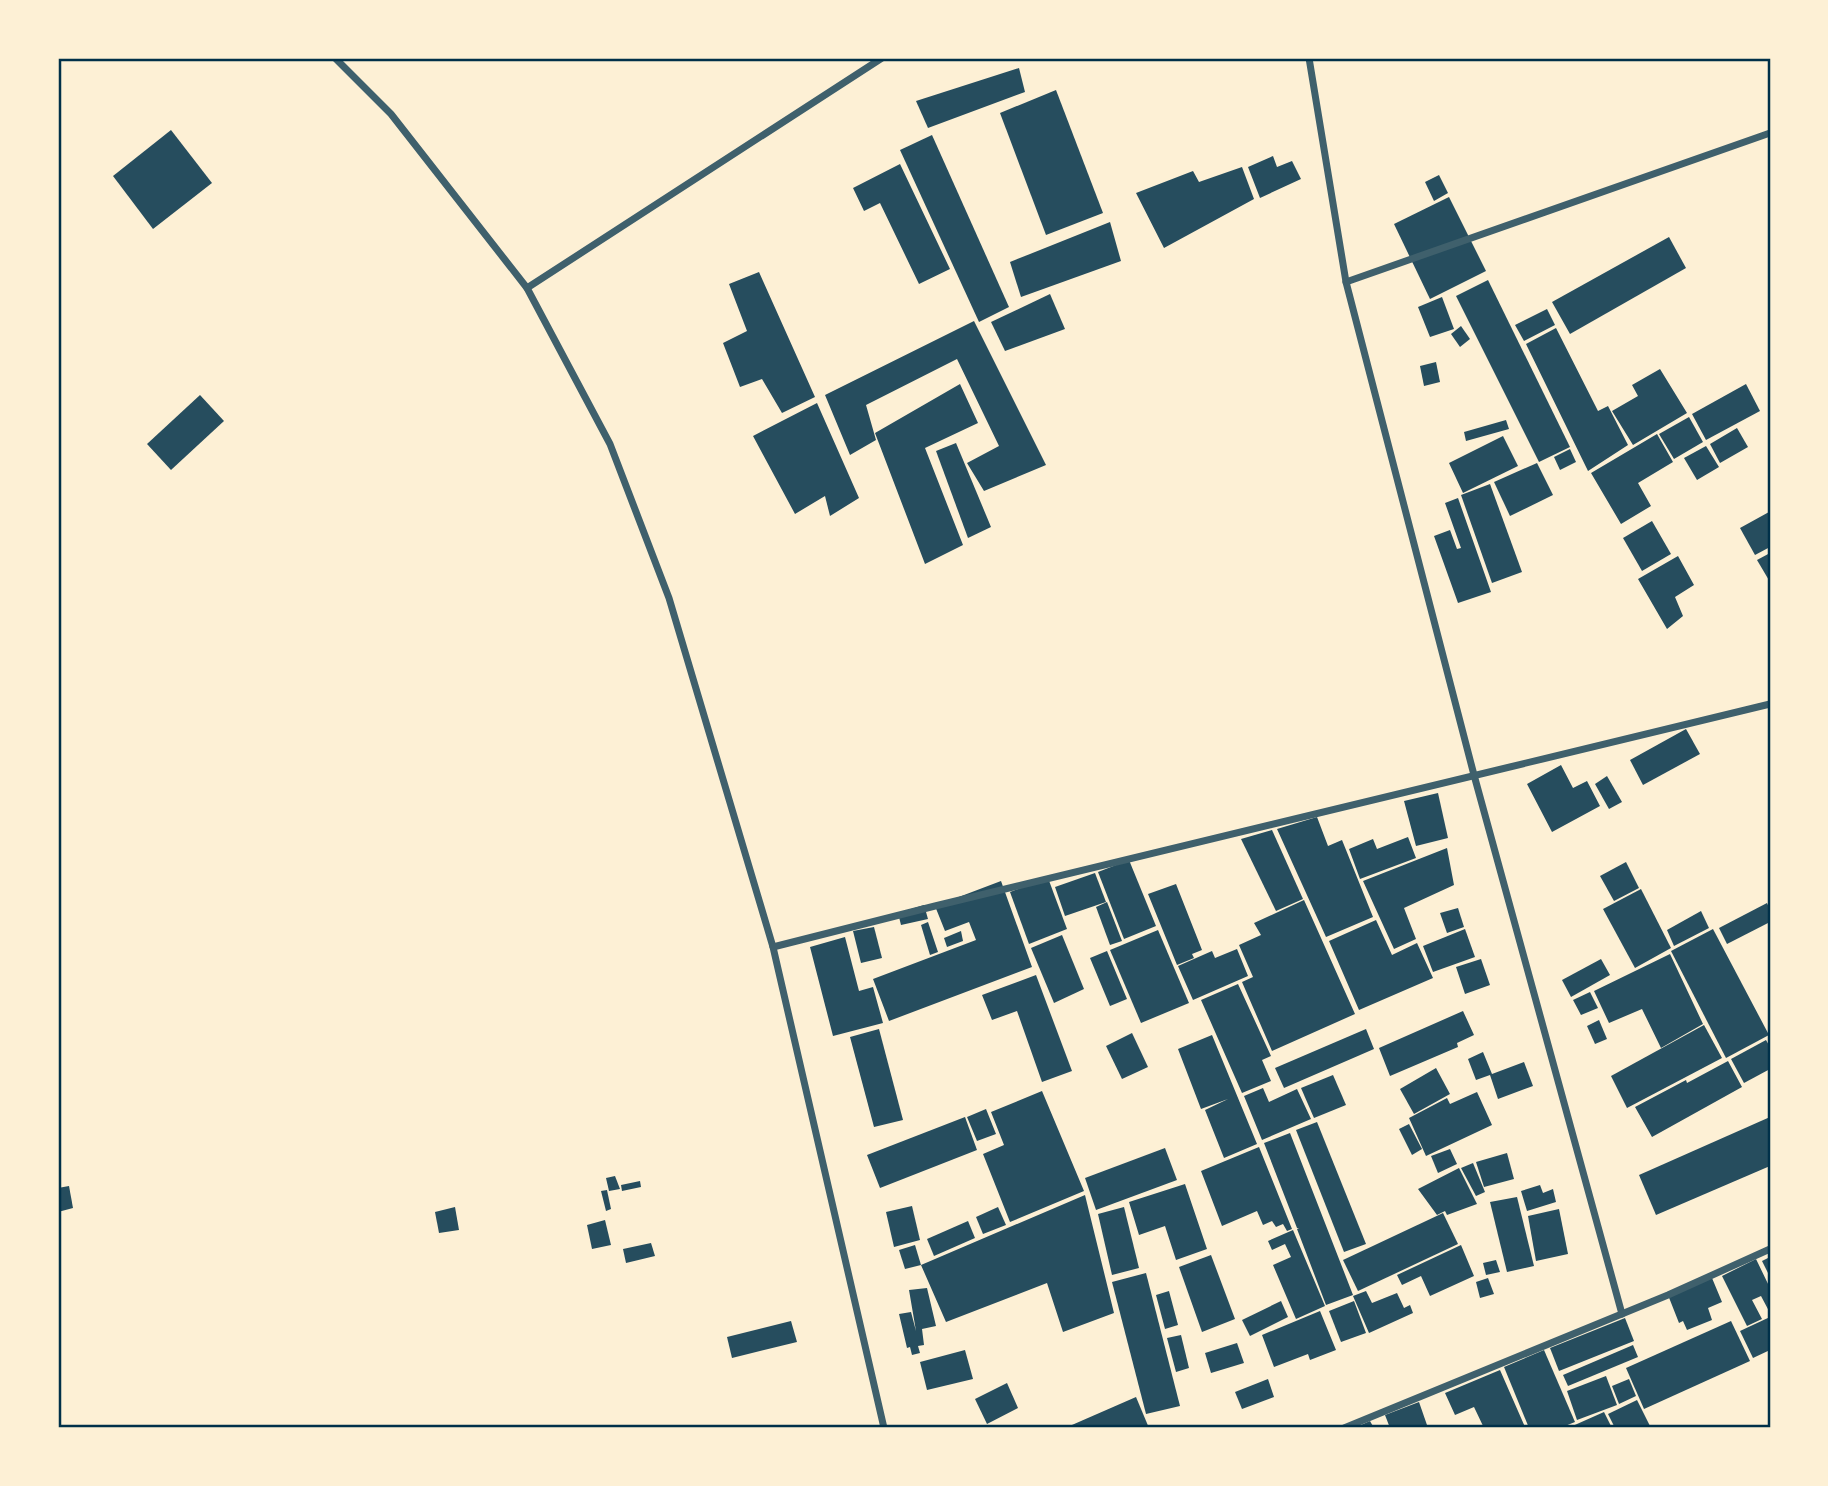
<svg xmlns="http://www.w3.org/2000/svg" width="1828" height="1486" font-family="Jost,sans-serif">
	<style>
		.building { fill: #264d5e }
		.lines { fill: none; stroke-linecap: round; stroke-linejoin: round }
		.minor { stroke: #3f606c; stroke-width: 7 }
		.neatline { fill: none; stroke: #003049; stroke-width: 2.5 }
	</style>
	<rect width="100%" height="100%" fill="#fdf0d5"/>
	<g class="building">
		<path d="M1019,68L1025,92L928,128L916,101Z"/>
		<path d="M1056,90L1103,213L1046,235L1000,113Z"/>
		<path d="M171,130L212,183L153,229L113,176Z"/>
		<path d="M932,135L1009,307L979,322L900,150Z"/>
		<path d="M1273,156L1277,167L1292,161L1301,179L1260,198L1248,167Z"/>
		<path d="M900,164L950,269L919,284L880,203L864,211L853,188Z"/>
		<path d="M1242,167L1254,199L1164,248L1136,193L1193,171L1199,182Z"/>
		<path d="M1439,175L1448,193L1434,201L1425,182Z"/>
		<path d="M1449,197L1486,271L1430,299L1394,224Z"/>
		<path d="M1110,222L1121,261L1021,297L1010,262Z"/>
		<path d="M1669,237L1686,268L1570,334L1552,302Z"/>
		<path d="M759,272L815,397L782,413L762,379L740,387L723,343L747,331L729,284Z"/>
		<path d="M1488,280L1570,447L1539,462L1456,296Z"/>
		<path d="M1050,294L1065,329L1005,351L991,322Z"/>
		<path d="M1442,297L1454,329L1430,337L1418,307Z"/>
		<path d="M1547,309L1555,325L1524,341L1515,325Z"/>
		<path d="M974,321L1046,465L984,491L967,463L999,446L957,359L866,405L876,440L850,455L825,395Z"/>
		<path d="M1461,326L1470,339L1460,347L1451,334Z"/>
		<path d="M1556,328L1598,411L1608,406L1628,445L1588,471L1526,344Z"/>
		<path d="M1436,362L1440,382L1424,386L1420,366Z"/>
		<path d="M1660,369L1687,413L1633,445L1612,411L1638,396L1632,385Z"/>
		<path d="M960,384L978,423L925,448L963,545L925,564L875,433Z"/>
		<path d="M1746,384L1760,411L1706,440L1692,414Z"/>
		<path d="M200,395L224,421L171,470L147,444Z"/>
		<path d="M817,403L859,498L830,516L825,496L795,514L753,436Z"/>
		<path d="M1689,417L1703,442L1674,459L1659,434Z"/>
		<path d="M1506,420L1509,429L1466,441L1464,432Z"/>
		<path d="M1737,428L1748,447L1720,463L1710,444Z"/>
		<path d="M1657,434L1673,462L1638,483L1651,506L1621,524L1591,473Z"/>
		<path d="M1503,436L1518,466L1463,493L1449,463Z"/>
		<path d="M956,443L991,527L968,538L936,451Z"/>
		<path d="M1706,446L1719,467L1697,480L1684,458Z"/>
		<path d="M1570,449L1576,462L1560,470L1554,457Z"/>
		<path d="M1537,463L1553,495L1510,516L1494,482Z"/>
		<path d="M1490,484L1522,572L1492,583L1461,495Z"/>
		<path d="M1458,498L1491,592L1458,603L1434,536L1450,530L1457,549L1461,548L1445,503Z"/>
		<path d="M1769,512L1770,547L1755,555L1740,528Z"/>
		<path d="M1652,521L1671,554L1642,571L1623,538Z"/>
		<path d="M1770,553V582L1757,560Z"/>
		<path d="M1678,556L1694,585L1675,597L1683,616L1667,629L1638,579Z"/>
		<path d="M1686,729L1700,754L1643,785L1630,760Z"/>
		<path d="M1561,765L1573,788L1587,781L1600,806L1552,832L1527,784Z"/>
		<path d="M1607,776L1622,802L1609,809L1595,784Z"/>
		<path d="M1438,793L1448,838L1416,846L1404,801Z"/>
		<path d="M1317,817L1328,846L1342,840L1373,917L1326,937L1277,829Z"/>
		<path d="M1272,830L1303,899L1276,911L1241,839Z"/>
		<path d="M1408,837L1416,858L1360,879L1349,849L1373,839L1377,849Z"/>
		<path d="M1447,848L1454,885L1404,908L1416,939L1394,949L1363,881Z"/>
		<path d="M1129,860L1156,926L1124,939L1098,872Z"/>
		<path d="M1626,862L1639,888L1614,901L1600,876Z"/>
		<path d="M1095,873L1106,902L1065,916L1055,887Z"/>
		<path d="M1048,878L1067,929L1029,944L1010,892Z"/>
		<path d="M1001,881L1032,967L889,1021L873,979L976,940L969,922L945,931L935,906Z"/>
		<path d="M1176,884L1202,950L1192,954L1194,958L1177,965L1148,894Z"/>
		<path d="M1641,889L1671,948L1635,968L1603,909Z"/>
		<path d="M1304,900L1355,1014L1272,1051L1242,982L1253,977L1239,945L1261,935L1254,923Z"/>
		<path d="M1107,902L1122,941L1110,945L1096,907Z"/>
		<path d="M1767,903L1770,910V922L1727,944L1719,928Z"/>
		<path d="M924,905L928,919L901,925L898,913Z"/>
		<path d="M1458,908L1464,927L1447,933L1440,913Z"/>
		<path d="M1701,911L1709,928L1674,946L1667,930Z"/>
		<path d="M1376,920L1392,955L1417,943L1433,978L1359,1010L1329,941Z"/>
		<path d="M928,922L938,952L930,955L921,925Z"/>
		<path d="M874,927L882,958L861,963L853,931Z"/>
		<path d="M1465,929L1475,957L1433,972L1423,946Z"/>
		<path d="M1713,929L1769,1035L1726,1058L1671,951Z"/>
		<path d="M1158,930L1189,1003L1141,1023L1110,950Z"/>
		<path d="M961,931L963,941L947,947L944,938Z"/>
		<path d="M1062,935L1084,989L1054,1003L1031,948Z"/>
		<path d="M845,937L859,991L873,987L883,1023L833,1036L810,947Z"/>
		<path d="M1237,949L1248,976L1193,1000L1178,966L1212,951L1215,958Z"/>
		<path d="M1107,951L1127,999L1110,1006L1090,958Z"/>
		<path d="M1670,954L1703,1024L1661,1048L1642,1009L1609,1023L1594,991Z"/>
		<path d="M1481,959L1490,985L1465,994L1456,967Z"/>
		<path d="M1601,959L1610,975L1571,997L1562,980Z"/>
		<path d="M1036,975L1072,1071L1042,1082L1017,1011L992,1020L982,995Z"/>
		<path d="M1238,984L1271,1056L1262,1060L1271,1081L1242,1093L1201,1000Z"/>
		<path d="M1590,992L1598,1008L1581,1015L1573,1000Z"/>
		<path d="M1463,1011L1474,1035L1457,1043L1458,1047L1390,1076L1379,1048Z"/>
		<path d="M1599,1020L1607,1039L1595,1044L1587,1026Z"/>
		<path d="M1704,1025L1722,1058L1627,1108L1611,1076Z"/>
		<path d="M879,1029L903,1120L874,1127L850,1037Z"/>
		<path d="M1366,1029L1374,1049L1284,1088L1275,1068Z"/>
		<path d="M1132,1033L1148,1067L1122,1079L1106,1046Z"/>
		<path d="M1212,1035L1257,1144L1224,1158L1205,1110L1228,1099L1201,1109L1178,1049Z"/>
		<path d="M1766,1040L1770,1047V1069L1744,1083L1731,1059Z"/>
		<path d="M1483,1052L1492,1074L1524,1062L1533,1086L1498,1099L1490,1075L1476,1080L1468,1059Z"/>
		<path d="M1728,1061L1742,1087L1652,1137L1635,1107L1686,1080L1687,1083Z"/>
		<path d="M1436,1068L1450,1094L1414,1114L1400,1089Z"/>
		<path d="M1333,1075L1346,1105L1314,1118L1301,1088Z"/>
		<path d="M1263,1088L1269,1102L1297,1089L1311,1119L1262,1140L1244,1096Z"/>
		<path d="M1042,1091L1084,1191L1010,1222L983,1154L1004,1145L991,1112Z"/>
		<path d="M1477,1092L1492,1125L1426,1156L1409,1118L1447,1098L1450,1104Z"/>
		<path d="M986,1109L996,1134L977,1141L967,1117Z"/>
		<path d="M965,1117L977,1150L880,1188L867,1155Z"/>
		<path d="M1770,1117V1166L1656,1215L1639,1175Z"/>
		<path d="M1317,1122L1366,1244L1344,1252L1296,1130Z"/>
		<path d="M1409,1124L1422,1149L1412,1155L1399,1129Z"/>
		<path d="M1290,1133L1353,1295L1326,1305L1297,1229L1299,1228H1297L1264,1143Z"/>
		<path d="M1259,1147L1292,1229L1287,1231L1283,1224L1276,1227L1272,1221L1263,1225L1257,1211L1222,1226L1201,1171Z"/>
		<path d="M1165,1148L1177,1180L1096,1210L1085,1178Z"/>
		<path d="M1450,1149L1457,1164L1438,1173L1431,1156Z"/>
		<path d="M1507,1153L1514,1179L1484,1187L1476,1162Z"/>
		<path d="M1473,1163L1485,1192L1476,1196L1461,1168Z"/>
		<path d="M1459,1168L1477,1204L1447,1215L1445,1211L1437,1215L1418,1189Z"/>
		<path d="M615,1176L620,1189L609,1191L606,1178Z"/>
		<path d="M640,1181L641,1187L622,1191L621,1185Z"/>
		<path d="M1185,1184L1207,1249L1176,1260L1165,1226L1139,1235L1129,1202Z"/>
		<path d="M1540,1185L1543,1193L1553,1189L1556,1202L1527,1211L1521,1191Z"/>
		<path d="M69,1186L73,1208L58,1212V1188Z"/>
		<path d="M607,1190L611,1209L606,1211L601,1191Z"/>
		<path d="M1085,1195L1114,1313L1063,1332L1047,1283L946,1322L921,1265Z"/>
		<path d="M1517,1197L1534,1266L1507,1272L1490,1202Z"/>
		<path d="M912,1206L920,1240L894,1247L886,1212Z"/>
		<path d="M455,1207L459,1230L439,1233L435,1212Z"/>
		<path d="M998,1207L1006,1225L983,1234L976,1217Z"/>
		<path d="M1124,1207L1139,1268L1112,1275L1098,1214Z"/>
		<path d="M1559,1209L1568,1254L1536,1261L1528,1216Z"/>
		<path d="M1443,1213L1458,1244L1358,1291L1343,1260Z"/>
		<path d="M605,1220L611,1245L592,1249L587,1225Z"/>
		<path d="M968,1221L975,1238L934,1256L927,1239Z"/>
		<path d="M1293,1230L1325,1306L1296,1319L1273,1265L1291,1257L1285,1244L1272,1250L1268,1241Z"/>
		<path d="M651,1243L655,1256L626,1263L623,1249Z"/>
		<path d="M915,1245L921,1265L905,1269L899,1250Z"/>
		<path d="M1461,1245L1474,1276L1430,1296L1421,1276L1402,1285L1397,1275Z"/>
		<path d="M1211,1255L1235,1319L1202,1332L1179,1267Z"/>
		<path d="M1770,1257V1277L1762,1261Z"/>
		<path d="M1756,1259L1770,1288V1313L1761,1296L1752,1300L1762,1319L1747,1326L1722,1276Z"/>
		<path d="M1496,1260L1500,1272L1486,1275L1483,1263Z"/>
		<path d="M1146,1273L1180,1406L1146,1414L1112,1282Z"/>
		<path d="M1488,1278L1494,1294L1480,1298L1476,1282Z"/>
		<path d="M1712,1278L1722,1302L1708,1308L1712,1320L1687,1330L1683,1321L1679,1323L1668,1295Z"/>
		<path d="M927,1288L936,1326L922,1329L924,1345L918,1346L920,1353L912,1355L910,1347L907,1348L899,1314L911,1312L916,1331L909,1290Z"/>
		<path d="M1169,1291L1178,1325L1165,1329L1156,1295Z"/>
		<path d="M1366,1291L1372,1303L1397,1293L1404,1308L1410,1305L1413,1313L1369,1333L1353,1296Z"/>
		<path d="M1281,1301L1288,1317L1250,1336L1242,1320Z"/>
		<path d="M1354,1301L1366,1333L1341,1342L1329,1311Z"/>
		<path d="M1320,1311L1336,1350L1310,1360L1308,1354L1274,1367L1262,1335Z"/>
		<path d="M1770,1317V1350L1753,1358L1740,1331Z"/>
		<path d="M1625,1318L1634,1341L1559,1371L1550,1348Z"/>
		<path d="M791,1321L797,1342L732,1358L727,1337Z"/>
		<path d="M1731,1321L1750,1361L1644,1409L1626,1368Z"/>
		<path d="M1181,1335L1189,1368L1176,1372L1167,1338Z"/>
		<path d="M1237,1343L1244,1363L1211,1373L1205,1353Z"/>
		<path d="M1633,1345L1638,1357L1568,1386L1563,1375Z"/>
		<path d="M965,1350L973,1379L927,1390L920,1362Z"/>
		<path d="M1544,1350L1575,1422L1560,1428H1529L1504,1367Z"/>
		<path d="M1500,1370L1525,1427L1484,1428L1474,1407L1455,1415L1445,1393Z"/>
		<path d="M1606,1376L1617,1405L1577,1420L1567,1391Z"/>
		<path d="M1268,1379L1274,1397L1242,1409L1235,1392Z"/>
		<path d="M1629,1379L1636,1396L1619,1404L1612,1386Z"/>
		<path d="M1007,1383L1018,1408L987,1424L975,1399Z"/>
		<path d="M1136,1397L1149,1428H1065Z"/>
		<path d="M1637,1400L1651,1428H1615L1608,1414Z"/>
		<path d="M1419,1402L1427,1425L1417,1428H1390L1385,1415Z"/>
		<path d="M1604,1412L1612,1428H1568Z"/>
		<path d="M1370,1421L1374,1428H1354Z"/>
	</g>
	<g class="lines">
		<g class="minor">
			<path d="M335,58L391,114L527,288L610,444L669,598L773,947L884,1428"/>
			<path d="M1309,58L1346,282L1474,775L1622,1314"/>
			<path d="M1346,282L1770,133"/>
			<path d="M527,288L882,58"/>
			<path d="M773,947L935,906L1770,704"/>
			<path d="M1344,1428L1668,1295L1770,1249"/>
		</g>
	</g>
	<rect width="1828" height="1486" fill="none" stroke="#fdf0d5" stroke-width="119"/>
	<rect x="60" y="60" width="1709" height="1366" class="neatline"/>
</svg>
